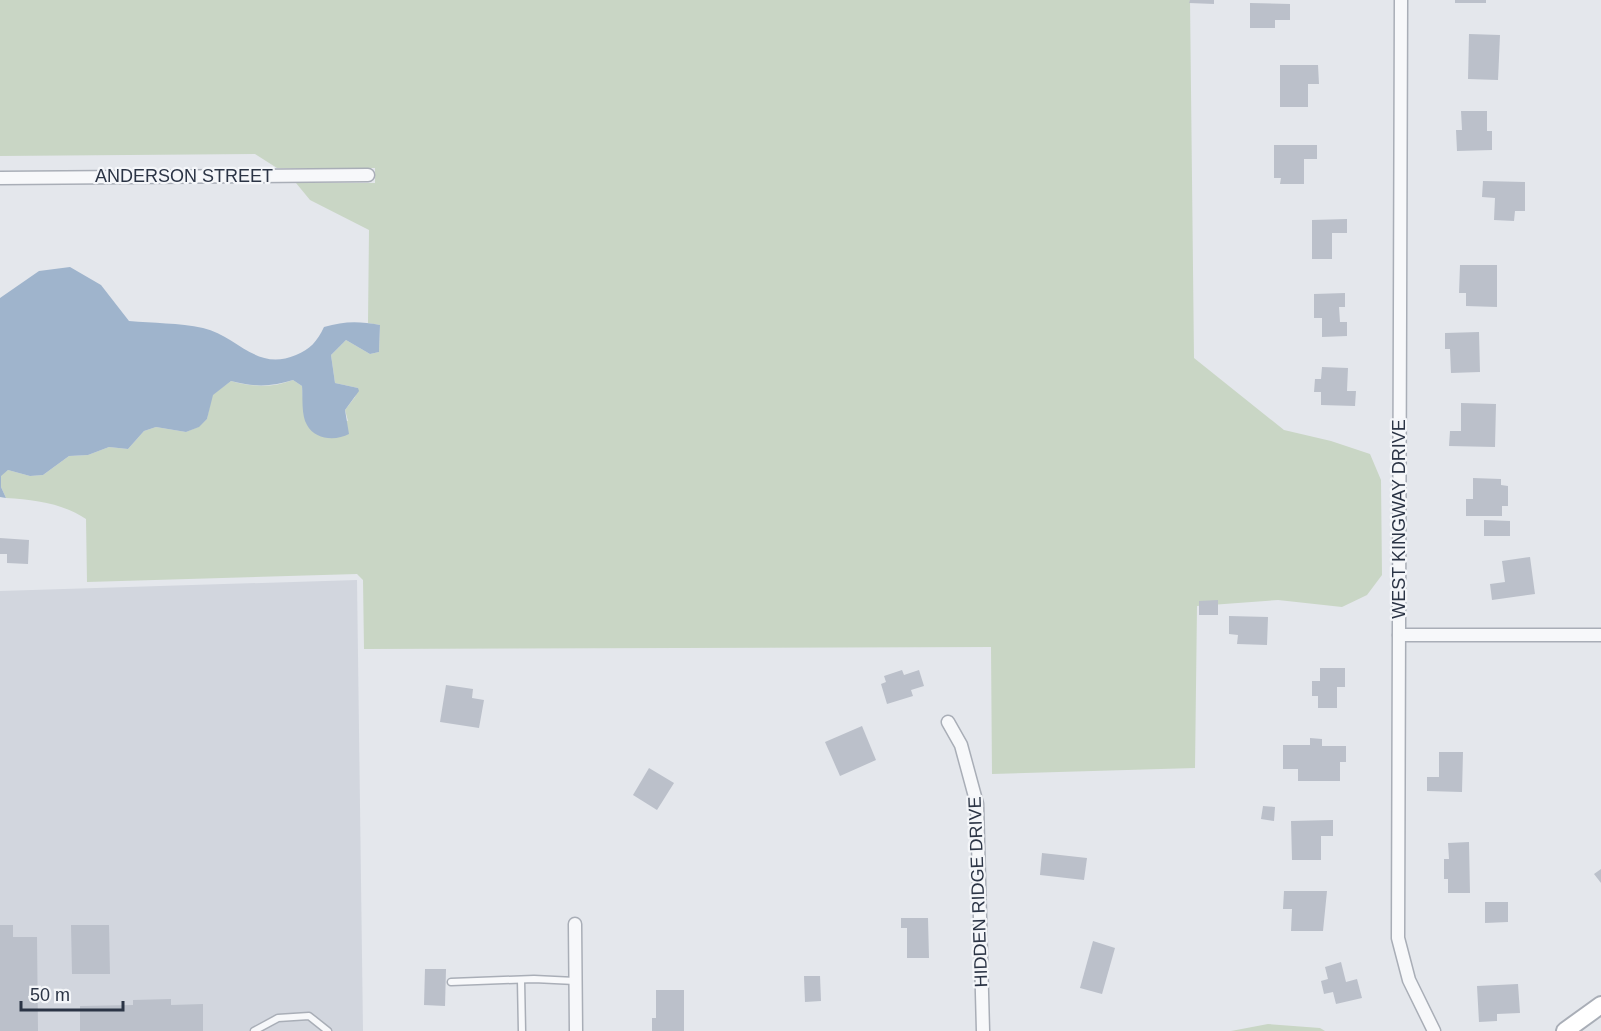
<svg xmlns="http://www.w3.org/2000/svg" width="1601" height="1031" font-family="Helvetica,sans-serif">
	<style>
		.built { fill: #d2d6de }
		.green { fill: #c9d6c5 }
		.water { fill: #9fb4cc }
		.building { fill: #bbc0ca }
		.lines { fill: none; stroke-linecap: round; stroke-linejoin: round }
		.service-casing { stroke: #a9aeb7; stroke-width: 9 }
		.minor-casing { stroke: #a9aeb7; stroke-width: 15 }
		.secondary-casing { stroke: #a9aeb7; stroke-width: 20 }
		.service { stroke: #f7f8fa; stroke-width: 6 }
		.minor { stroke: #f7f8fa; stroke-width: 12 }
		.secondary { stroke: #fff; stroke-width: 16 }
		.labels { text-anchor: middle; stroke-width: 4.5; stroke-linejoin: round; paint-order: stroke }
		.street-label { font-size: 18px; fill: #2b3445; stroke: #f4f6f9 }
	</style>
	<rect width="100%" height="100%" fill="#e4e7ec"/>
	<path class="built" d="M357,580L363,1031H0V591Z"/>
	<g class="green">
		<path d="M0,0H1190L1194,358L1284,430L1331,441L1370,454L1381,480L1382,575L1367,595L1342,607L1278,600L1197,606L1195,768L992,774L991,647L364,649L363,580L357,574L87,582L86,519C62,503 35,500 6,498L1,487V475L8,470L30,476L43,475L69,456L88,455L109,447L128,449L144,431L156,427L186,432L198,427L207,419L212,395L231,381C253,387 272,388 293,380L302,386L304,410L348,421L345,410L355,397L358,388L335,383L331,355L346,340L370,354L379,352L380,325L368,323L369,230L310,200L296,183H375V168H277L255,154L0,156Z"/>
		<path d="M1268,1024L1320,1028L1325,1031H1231Z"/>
	</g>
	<path class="water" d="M70,267L101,285L129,321C153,323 179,323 203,328C238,336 256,372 296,355C310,349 317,342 324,327C344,321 359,321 380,325L379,352L370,354L346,340L331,355L335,383L358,388L359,391L345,410L349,434C336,441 315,440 307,425C301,415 303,397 302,386L293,380C272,387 253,387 231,381L213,395L207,419L199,427L186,432L156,427L144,431L128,449L109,447L88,455L69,456L43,475L30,476L8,470L1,476V487L6,498L0,497V298L39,271Z"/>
	<g class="building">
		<path d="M1190,0H1214V4L1189,3Z"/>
		<rect x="1455" y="0" width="31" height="3"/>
		<path d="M1250,3L1290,4V20H1275V28H1250Z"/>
		<path d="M1469,34L1500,35L1498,80L1468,79Z"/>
		<path d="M1280,65H1318L1319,84H1308V107H1280Z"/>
		<path d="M1461,111H1487V131H1492V150L1457,151L1456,130H1462Z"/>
		<path d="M1274,145H1317V159H1304V184H1280L1281,178H1274Z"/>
		<path d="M1483,181L1525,182V211H1515L1514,221L1494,220L1495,198L1482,197Z"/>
		<path d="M1347,219V233H1332V259H1312V220Z"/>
		<path d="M1460,265H1497V307L1466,306V293H1459Z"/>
		<path d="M1345,293V307H1339L1340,322H1347V336L1322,337V318H1314V294Z"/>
		<path d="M1479,332L1480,372L1451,373L1450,349H1445V333Z"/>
		<path d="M1322,367L1348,368L1347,391H1356L1355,406L1321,405V392H1314L1315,379H1321Z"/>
		<path d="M1461,403L1496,404L1495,447L1449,446L1450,431H1461Z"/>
		<path d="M1473,478L1501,479V485L1508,486V506H1502V516H1466V499H1473Z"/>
		<path d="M1484,520L1510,521V536H1484Z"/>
		<path d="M0,538L29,540L28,564L7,563V554H0Z"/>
		<path d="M1530,557L1535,594L1492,600L1490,584L1505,582L1502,561Z"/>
		<path d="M1218,600V615H1199V601Z"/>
		<path d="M1229,616L1268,617L1267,645L1237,644L1238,635L1229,634Z"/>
		<path d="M1320,668H1345V687H1337V708H1318V696H1312V681H1320Z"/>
		<path d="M902,670L904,675L919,670L924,686L911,690L913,696L887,704L881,684L886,682L884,676Z"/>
		<path d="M446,685L473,689L472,698L484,700L479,728L440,722Z"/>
		<path d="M862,726L876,760L840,776L825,742Z"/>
		<path d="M1310,738L1322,739V746H1346V762H1340V781H1298V769H1283V745H1310Z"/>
		<path d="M1439,752H1463L1462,792L1427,791V777H1439Z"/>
		<path d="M649,768L674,783L657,810L633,795Z"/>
		<path d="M1263,806L1275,807L1274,821L1261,819Z"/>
		<path d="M1333,820V836H1321V860H1292L1291,821Z"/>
		<path d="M1469,842L1470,893H1448V879H1444V859H1449L1448,843Z"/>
		<path d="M1042,853L1087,858L1084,880L1040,875Z"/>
		<path d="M1601,869V883L1594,874Z"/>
		<path d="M1284,891H1327L1323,931H1291L1292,909H1283Z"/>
		<path d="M1485,902H1508V922L1485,923Z"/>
		<path d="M901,918H928L929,958H907V928H901Z"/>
		<path d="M0,925H13V937H37L38,1031H0Z"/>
		<path d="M71,925H109L110,974H72Z"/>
		<path d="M1093,941L1115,948L1102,994L1080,988Z"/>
		<path d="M1341,962L1346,982L1357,979L1362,998L1336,1004L1333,992L1324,994L1321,981L1328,979L1325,967Z"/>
		<path d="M425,969H446L445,1006L424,1005Z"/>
		<path d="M804,976H820L821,1001L805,1002Z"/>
		<path d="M1518,984L1520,1013L1497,1014V1021L1479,1022L1477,986Z"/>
		<path d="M656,990H684V1031H652V1018H656Z"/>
		<path d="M171,999V1005L203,1004V1031H80V1006L133,1005V1000Z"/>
	</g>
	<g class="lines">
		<defs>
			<g id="service">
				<path d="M521,980L522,1031"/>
				<path d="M451,982L534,979L575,981"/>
				<path d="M254,1031L278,1018L309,1016L328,1031"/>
			</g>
			<g id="minor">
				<path d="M1401,0L1398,938L1409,980L1434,1031"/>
				<path d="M0,178L368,175"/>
				<path d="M1399,635H1601"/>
				<path d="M948,722L961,745L977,804L983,1031"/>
				<path d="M575,924L576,1031"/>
			</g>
			<path id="secondary" d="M1565,1031L1601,1005"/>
		</defs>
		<use href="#service" class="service-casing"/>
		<use href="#minor" class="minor-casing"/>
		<use href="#secondary" class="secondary-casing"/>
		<use href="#service" class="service"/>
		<use href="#minor" class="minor"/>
		<use href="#secondary" class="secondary"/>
	</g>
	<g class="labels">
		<g class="street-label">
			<text x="184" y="182">ANDERSON STREET</text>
			<text transform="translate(1399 519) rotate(-90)" y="6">WEST KINGWAY DRIVE</text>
			<text transform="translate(978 892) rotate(-92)" y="6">HIDDEN RIDGE DRIVE</text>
		</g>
	</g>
	<path d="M21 1001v9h102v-9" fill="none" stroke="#2b3445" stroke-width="3"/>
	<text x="30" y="1001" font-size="18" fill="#2b3445" stroke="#f4f6f9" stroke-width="4.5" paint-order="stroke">50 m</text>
</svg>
